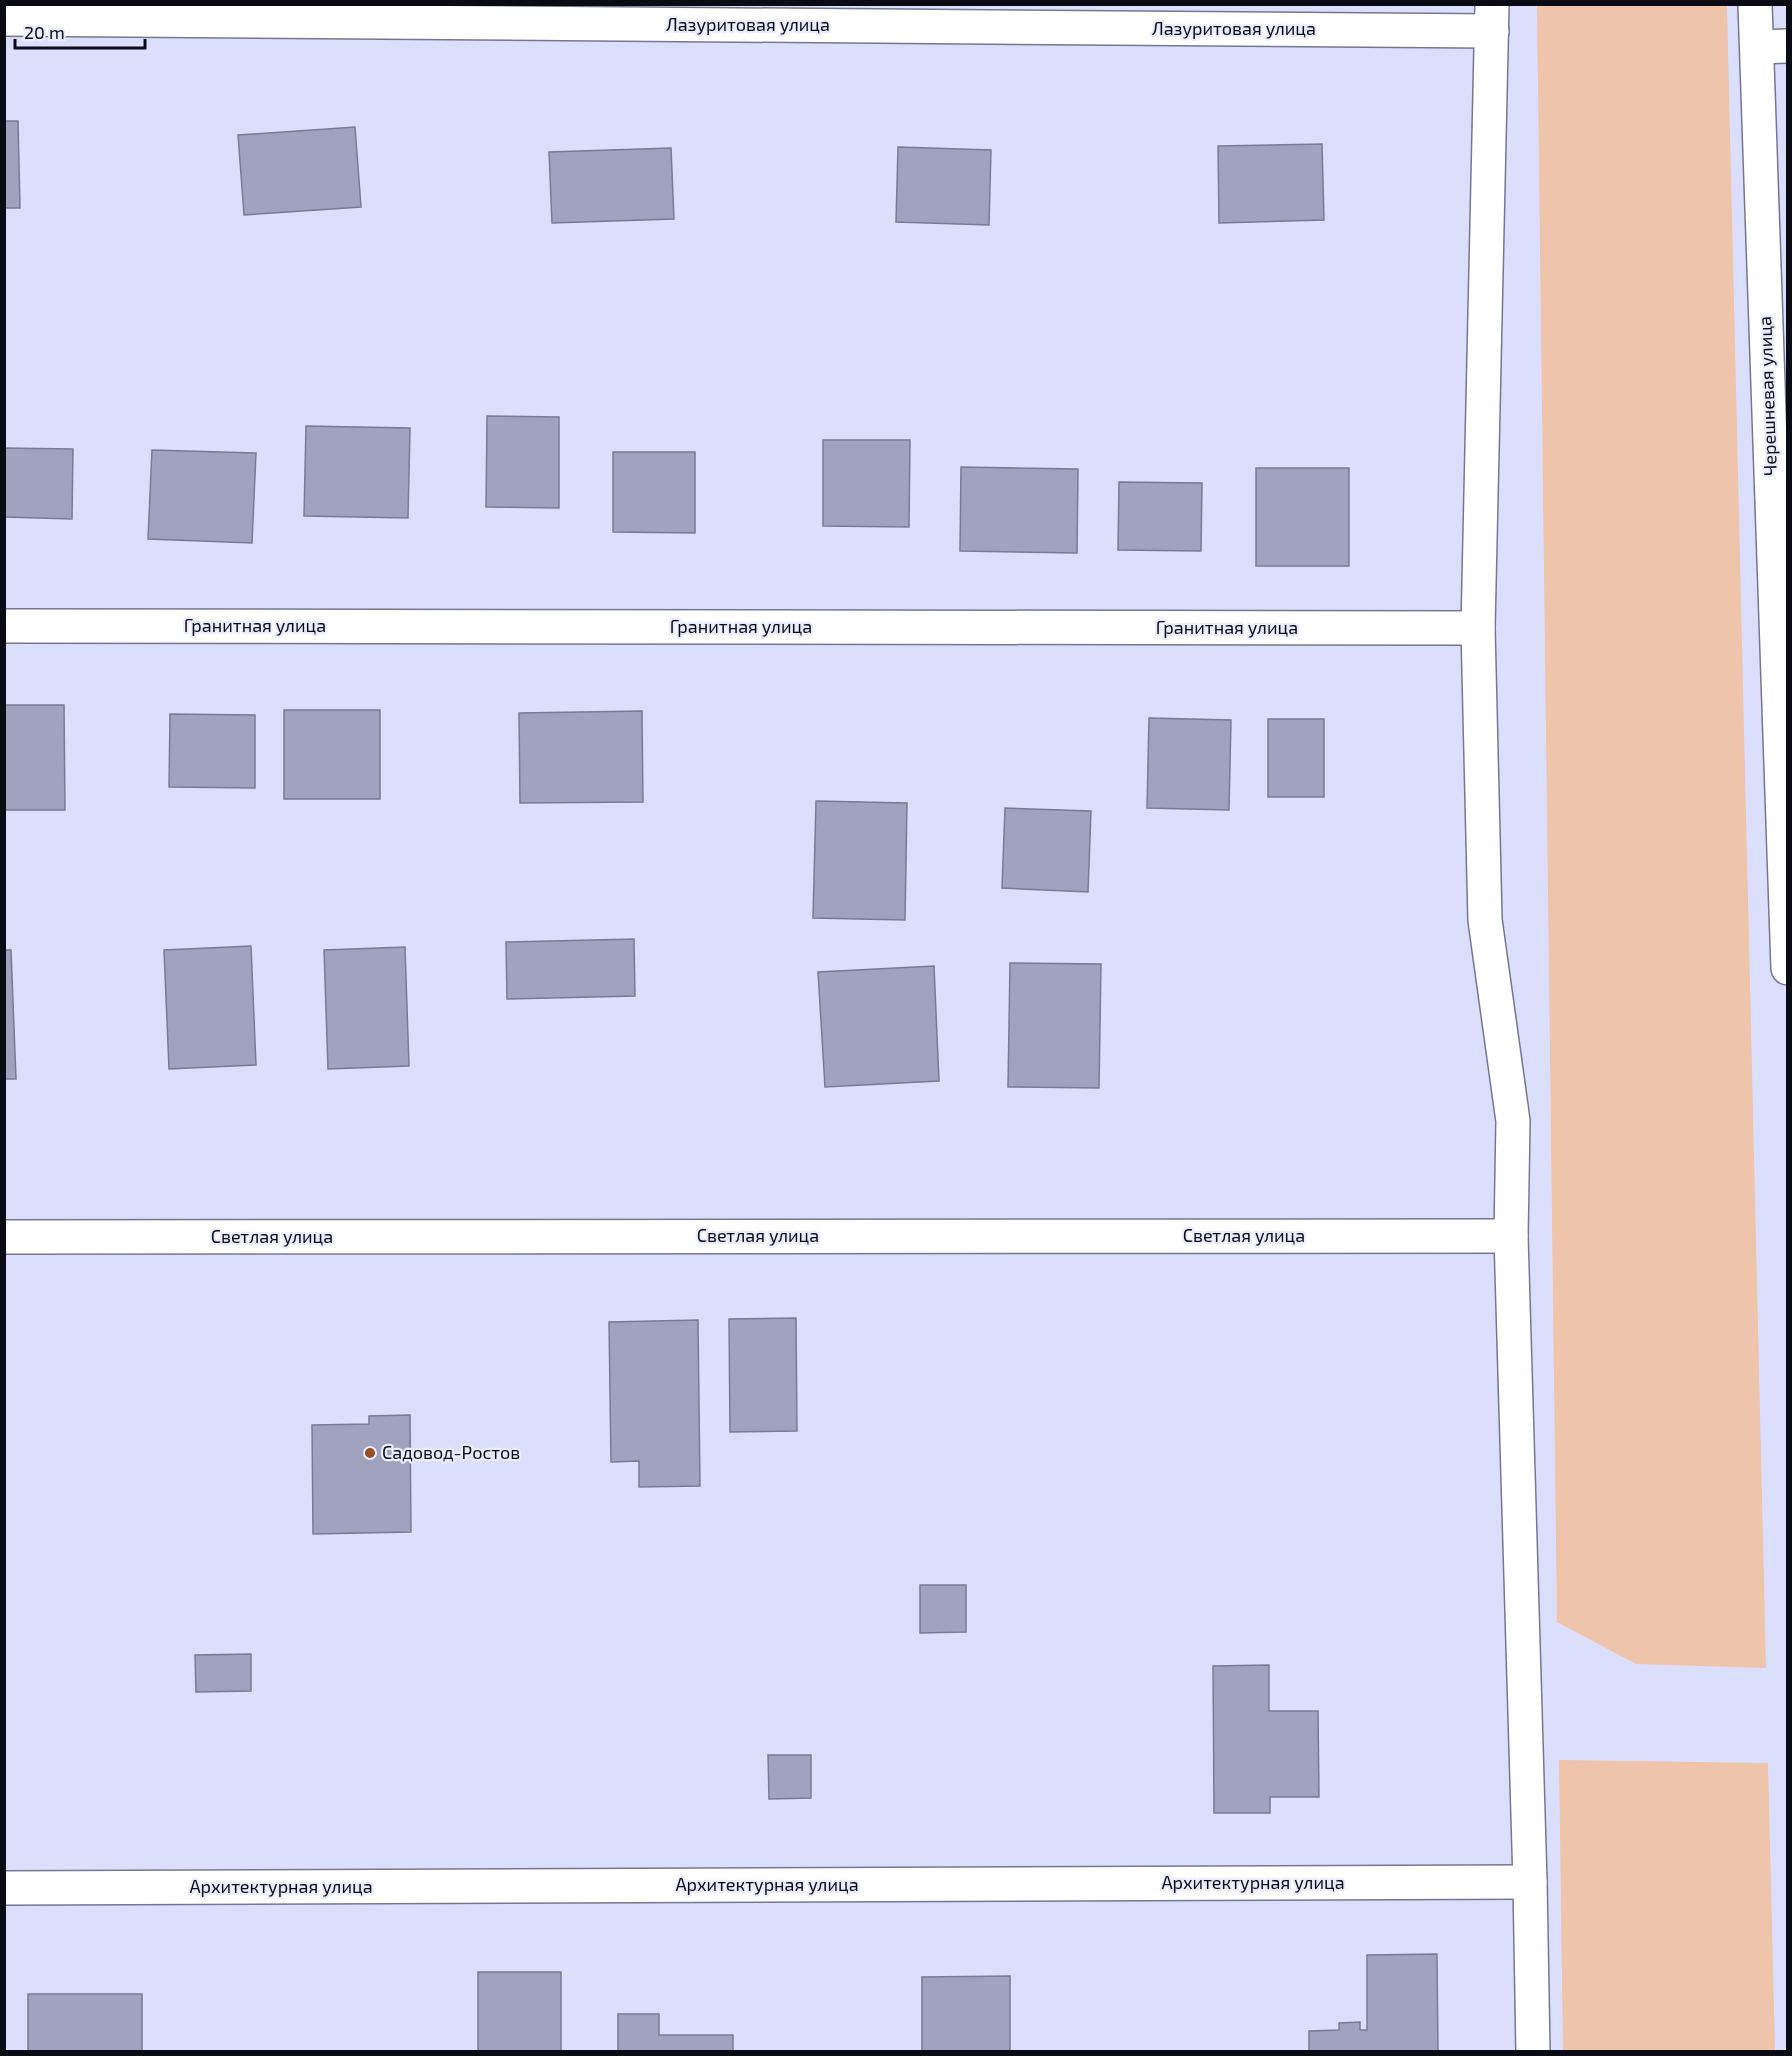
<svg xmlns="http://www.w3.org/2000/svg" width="1792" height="2056" font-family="'Exo 2',sans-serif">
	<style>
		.green { fill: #eec4ab }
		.building { fill: #a0a2be; stroke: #797b96; stroke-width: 1.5 }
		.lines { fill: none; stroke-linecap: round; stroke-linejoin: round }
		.minor-casing { stroke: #757791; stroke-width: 36 }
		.minor { stroke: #fff; stroke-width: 33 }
		.poi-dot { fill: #945021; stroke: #ebedff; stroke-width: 2 }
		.labels { text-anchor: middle; stroke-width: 4.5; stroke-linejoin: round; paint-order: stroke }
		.street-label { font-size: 18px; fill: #0a0b14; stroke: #ebedff }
		.poi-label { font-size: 18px; fill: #0a0b14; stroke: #ebedff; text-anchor: start }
	</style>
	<rect width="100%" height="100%" fill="#dcdffc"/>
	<g class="green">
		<path d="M1537,5H1727L1766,1668L1636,1664L1557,1622Z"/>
		<path d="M1559,1760L1768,1763L1775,2051H1563Z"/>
	</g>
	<g class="building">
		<path d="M4,121H18L20,208H4Z"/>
		<path d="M355,127L361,207L244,215L238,135Z"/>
		<path d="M1322,144L1324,220L1219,223L1218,146Z"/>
		<path d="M898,147L991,150L989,225L896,222Z"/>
		<path d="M671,148L674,219L552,223L549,152Z"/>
		<path d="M487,416L559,417V508L486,507Z"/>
		<path d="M306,426L410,428L408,518L304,516Z"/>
		<path d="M823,440H910L909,527L823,526Z"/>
		<path d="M4,448L73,449L72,519L4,517Z"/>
		<path d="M152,450L256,453L252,543L148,539Z"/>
		<path d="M613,452H695V533L613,532Z"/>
		<path d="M961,467L1078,469L1077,553L960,551Z"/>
		<rect x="1256" y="468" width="93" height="98"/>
		<path d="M1119,482L1202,483L1201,551L1118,550Z"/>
		<path d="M4,705H64L65,810H4Z"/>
		<rect x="284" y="710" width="96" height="89"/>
		<path d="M642,711L643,802L520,803L519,713Z"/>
		<path d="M170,714L255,715V788L169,787Z"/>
		<path d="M1149,718L1231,720L1229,810L1147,808Z"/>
		<rect x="1268" y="719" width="56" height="78"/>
		<path d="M816,801L907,803L905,920L813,918Z"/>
		<path d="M1005,808L1091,811L1088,892L1002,888Z"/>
		<path d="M634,939L635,996L507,999L506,942Z"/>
		<path d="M251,946L256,1065L169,1069L164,950Z"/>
		<path d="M405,947L409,1066L328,1069L324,950Z"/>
		<path d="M4,950H11L16,1079H4Z"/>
		<path d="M1010,963L1101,964L1099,1088L1008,1087Z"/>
		<path d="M934,966L939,1081L825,1087L818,972Z"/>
		<path d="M796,1318L797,1431L730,1432L729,1319Z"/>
		<path d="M698,1320L700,1486L639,1487V1461L611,1462L609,1322Z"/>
		<path d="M410,1415L411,1532L313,1534L312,1425L369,1424V1416Z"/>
		<path d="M920,1585H966V1632L920,1633Z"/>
		<path d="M251,1654V1691L196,1692L195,1655Z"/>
		<path d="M1269,1665V1711H1318L1319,1797H1270V1813H1214L1213,1666Z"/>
		<path d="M768,1755H811V1798L769,1799Z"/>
		<path d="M1437,1954L1438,2052H1309V2031L1339,2030V2023L1360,2022V2030H1367V1955Z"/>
		<rect x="478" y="1972" width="83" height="80"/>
		<path d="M1010,1976V2052H922V1977Z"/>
		<rect x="28" y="1994" width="114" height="58"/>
		<path d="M618,2014H659V2035H733V2052H618Z"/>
	</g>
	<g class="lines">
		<defs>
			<g id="minor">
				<path d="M1492,4L1478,628L1485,920L1513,1121L1511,1236L1530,1882L1533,2052"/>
				<path d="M1755,4L1788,968"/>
				<path d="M4,19L1492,31"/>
				<path d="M1757,47L1788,46"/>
				<path d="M4,626L1478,628"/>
				<path d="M4,1237L1511,1236"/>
				<path d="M4,1888L1530,1882"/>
			</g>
		</defs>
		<use href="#minor" class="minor-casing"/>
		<use href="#minor" class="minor"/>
	</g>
	<circle class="poi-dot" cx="370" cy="1453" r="6"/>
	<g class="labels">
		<g class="street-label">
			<text x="748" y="31">Лазуритовая улица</text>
			<text x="1234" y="35">Лазуритовая улица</text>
			<text transform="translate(1768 396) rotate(-92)" y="6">Черешневая улица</text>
			<text x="255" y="632">Гранитная улица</text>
			<text x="741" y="633">Гранитная улица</text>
			<text x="1227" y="634">Гранитная улица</text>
			<text x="758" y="1242">Светлая улица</text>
			<text x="1244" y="1242">Светлая улица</text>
			<text x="272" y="1243">Светлая улица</text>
			<text x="1253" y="1889">Архитектурная улица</text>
			<text x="767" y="1891">Архитектурная улица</text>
			<text x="281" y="1893">Архитектурная улица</text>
		</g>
		<g class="poi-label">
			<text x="382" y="1459">Садовод-Ростов</text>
		</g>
	</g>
	<rect width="1792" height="2056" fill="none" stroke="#0a0b14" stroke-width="12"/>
	<path d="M15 39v9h130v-9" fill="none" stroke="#0a0b14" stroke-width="3"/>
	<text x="24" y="39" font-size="18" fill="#0a0b14" stroke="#ebedff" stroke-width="4.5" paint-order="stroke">20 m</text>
</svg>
